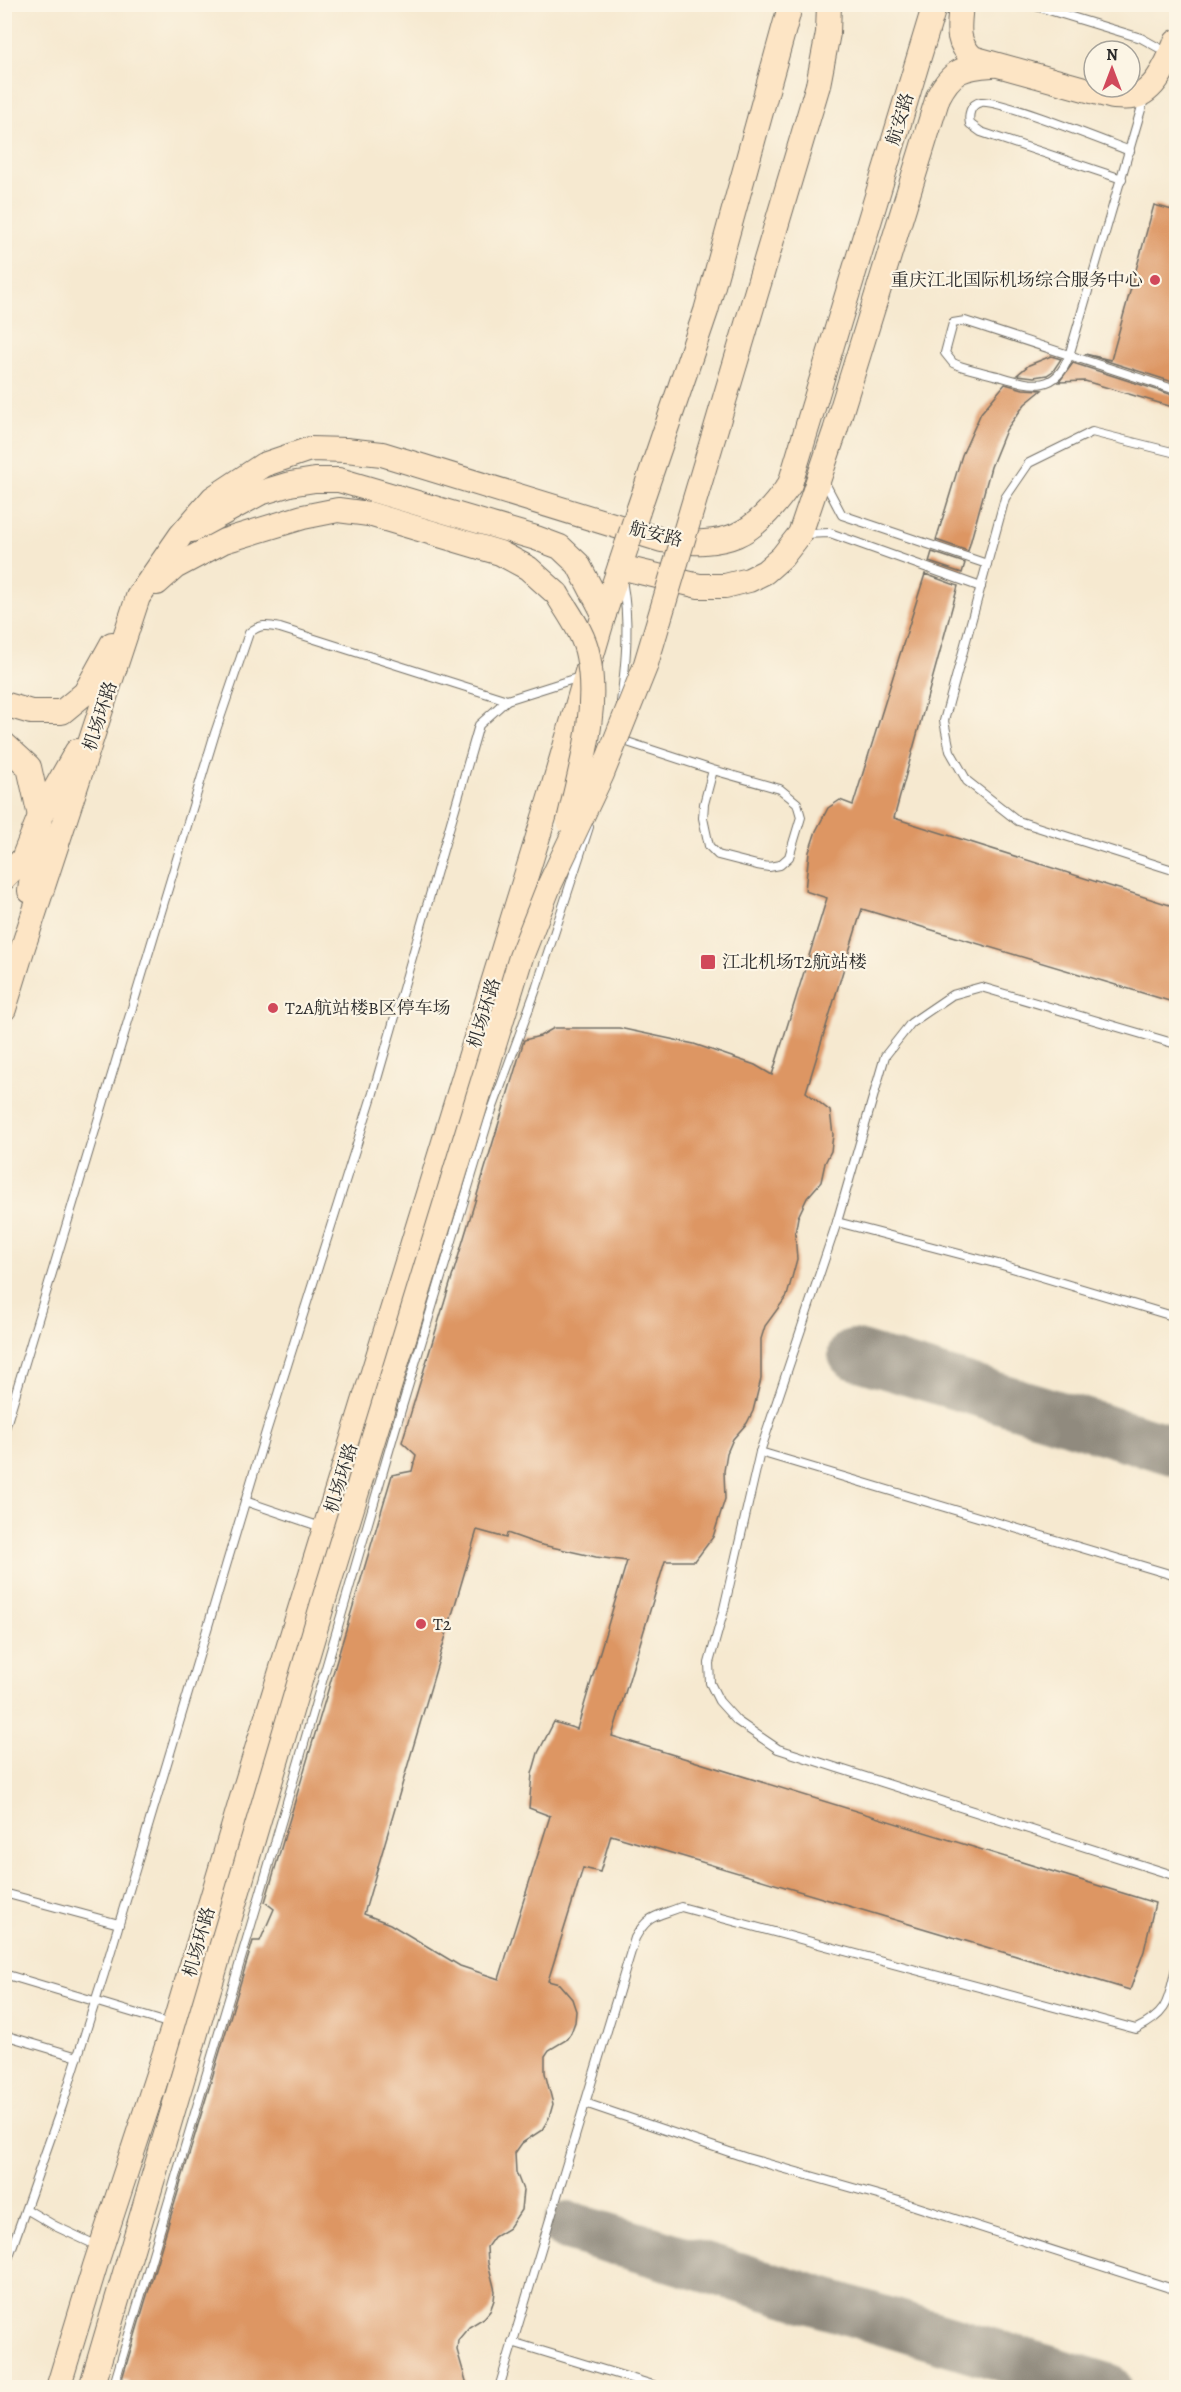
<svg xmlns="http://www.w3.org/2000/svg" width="1181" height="2392" font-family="Alegreya,'Noto Serif SC',serif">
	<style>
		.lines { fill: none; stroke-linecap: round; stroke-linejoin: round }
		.taxiway { stroke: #908a7e; stroke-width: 50 }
		.building { fill: #dd9663; fill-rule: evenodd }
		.lane-casing { stroke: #726e65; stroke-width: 10 }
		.secondary-casing { stroke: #726e65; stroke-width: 26 }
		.lane { stroke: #fff; stroke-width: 8 }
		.secondary { stroke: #fde5c5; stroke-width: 24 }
		.secondary-bridge-casing { stroke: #726e65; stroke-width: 26; stroke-linecap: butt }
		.secondary-bridge { stroke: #fde5c5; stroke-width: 24 }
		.poi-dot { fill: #d1495b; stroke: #fcf5e5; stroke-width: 2 }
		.labels { text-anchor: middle; stroke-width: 4.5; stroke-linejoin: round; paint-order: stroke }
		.street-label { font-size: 18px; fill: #2b2b2b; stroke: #fcf5e5 }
		.poi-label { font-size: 18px; fill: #2b2b2b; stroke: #fcf5e5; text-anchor: start }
	</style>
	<rect width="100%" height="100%" fill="#fcf5e5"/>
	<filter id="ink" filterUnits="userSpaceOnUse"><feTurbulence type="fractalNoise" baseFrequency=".0167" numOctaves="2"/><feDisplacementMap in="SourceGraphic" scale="12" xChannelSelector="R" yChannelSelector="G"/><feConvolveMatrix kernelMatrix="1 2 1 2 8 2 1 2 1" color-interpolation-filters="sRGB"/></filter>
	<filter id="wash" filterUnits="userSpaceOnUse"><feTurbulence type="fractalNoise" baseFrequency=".008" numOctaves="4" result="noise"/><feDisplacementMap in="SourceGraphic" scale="24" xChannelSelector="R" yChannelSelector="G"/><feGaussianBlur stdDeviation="1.35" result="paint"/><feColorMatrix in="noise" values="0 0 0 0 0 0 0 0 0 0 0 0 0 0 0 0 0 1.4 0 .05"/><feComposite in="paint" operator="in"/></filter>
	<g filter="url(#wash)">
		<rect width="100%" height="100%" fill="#f6e9d0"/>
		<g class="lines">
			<g class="taxiway">
				<path d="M853,1354L1176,1451"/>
				<path d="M568,2226L1107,2388"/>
			</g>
		</g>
		<g id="blocks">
			<g class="building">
				<path d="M1154,205L1176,211V383L1085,354L1111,360Z"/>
				<path d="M1051,356L1061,359L1053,371L1047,375L1034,377L1017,375L1029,365Z"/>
				<path d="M1073,363L1176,396V408L1085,381L1059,382Z"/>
				<path d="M1005,384L1023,389L1042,390L1025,404L1006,430L991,467L968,551L936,540L962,455L981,413Z"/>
				<path d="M932,552L965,563L962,573L929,562Z"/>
				<path d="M925,574L958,586L894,818L1176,907V1003L862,909L806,1092L830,1111L833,1135L831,1151L825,1163L821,1182L807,1198L798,1217L795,1234L797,1259L787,1296L765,1326L761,1339V1379L753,1411L747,1423L733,1439L727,1453L724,1471L725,1499L713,1537L695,1561H665L612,1736L1155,1903L1144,1951L1130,1990L611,1835L600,1872L583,1868L548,1981L559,1984L572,1999L576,2011L575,2022L571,2033L566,2040L549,2050L545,2056V2073L553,2104L549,2118L542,2130L522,2143L515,2153L516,2172L523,2190L521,2210L509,2228L494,2237L487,2247L488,2263L495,2291L494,2300L490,2311L484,2318L469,2327L458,2340L457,2350L468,2388H126L129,2382L122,2379L253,1941H260L274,1909L265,1902L392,1475L412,1471L416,1455L402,1442L524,1040L540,1036L554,1028H619L694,1044L755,1065L772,1075L827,898L805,891L809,852L816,831L828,808L840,800L853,805ZM477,1530L506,1538L507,1533L538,1544L596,1557L627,1561L577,1729L554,1722L538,1753L532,1774L529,1808L550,1816L499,1979L460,1966L390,1924L364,1914Z"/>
			</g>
		</g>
	</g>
	<g filter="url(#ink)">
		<use href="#blocks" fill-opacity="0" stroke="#726e65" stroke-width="1.5"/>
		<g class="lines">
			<defs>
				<g id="lane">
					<path d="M1029,4L1141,38L1168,53"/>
					<path d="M1145,96L1069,356C1056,392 1033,386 1002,377C988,374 974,370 960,366L953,363L945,353L953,323L965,321L1176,390"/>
					<path d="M1122,179L981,132L970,124C968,115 970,104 981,102C999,99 1106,142 1130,151"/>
					<path d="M1176,453L1092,432L1029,463L1005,498L944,721L950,751L967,781L1018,821L1176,871"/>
					<path d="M824,481L842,515L987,564"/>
					<path d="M803,534L830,533L981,587"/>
					<path d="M621,702C626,662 630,621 622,580"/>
					<path d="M618,739L713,770L780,789L797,803L801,817L789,857L780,865L769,867L757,865L718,855L709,846L703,818L704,804L713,770"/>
					<path d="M1176,1044L981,987L952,995L911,1023L885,1056L837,1222L760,1452L723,1613L709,1663L710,1683L719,1701L737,1721L778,1749L1176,1876"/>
					<path d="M837,1222L1002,1265L1176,1317"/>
					<path d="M4,1432L215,733L249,633C260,624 267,625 280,628L507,700"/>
					<path d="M760,1452L1176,1576"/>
					<path d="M245,1501L324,1528"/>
					<path d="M4,1893L119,1924"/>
					<path d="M4,1974L171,2024"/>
					<path d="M4,2035L78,2057"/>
					<path d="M585,2103L747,2158L899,2201L1176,2290"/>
					<path d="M26,2209L55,2226L98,2246"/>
					<path d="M4,2270L62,2106L104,1974L266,1432L373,1093L479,725L507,700L583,676"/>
					<path d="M512,2342L663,2388"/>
					<path d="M113,2388L260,1895L395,1430L488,1121L536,989L589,827"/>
					<path d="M499,2388L635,1938C649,1913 657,1917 681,1907L1136,2029C1169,2013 1168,2001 1176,1968"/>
				</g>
				<g id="secondary">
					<path d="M961,4C959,27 955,42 973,58L1113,97C1119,97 1127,98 1133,97C1155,93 1169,60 1176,42"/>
					<path d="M818,85L828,33L829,4"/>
					<path d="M638,511L706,311L788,14L789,4"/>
					<path d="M192,530L260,493L290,484L315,480H339L536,538L560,547L578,564L604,614"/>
					<path d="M620,567L699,586H725L749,580L765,572L782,557L800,534L835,431L938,97C952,70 963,67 992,65"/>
					<path d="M157,583L175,567L224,541L303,517L338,510L369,514L500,553L528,568L557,594"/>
					<path d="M4,704L31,712H62L85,693L112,644"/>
					<path d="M4,744L29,767L40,816L30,891"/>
					<path d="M4,878L23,859L40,816L77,751"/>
					<path d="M4,1009L23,947L138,597L181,535L213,498L263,465L310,449L346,450L382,454L662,540C728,547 751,539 790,484L935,4"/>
					<path d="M58,2388L95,2266L174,2025L245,1788L553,788L604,614L627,545"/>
				</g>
			</defs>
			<use href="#lane" class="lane-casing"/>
			<use href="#secondary" class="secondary-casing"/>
			<use href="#lane" class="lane"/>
			<use href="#secondary" class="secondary"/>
			<defs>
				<g id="secondary-bridge">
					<path d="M627,545L638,511"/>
					<path d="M557,594C568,613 584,633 588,656C599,711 581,767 569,821"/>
					<path d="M91,2388L325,1596L521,957L549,886L602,774L645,667L818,85"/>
				</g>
			</defs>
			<use href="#secondary-bridge" class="secondary-bridge-casing"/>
			<use href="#secondary-bridge" class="secondary-bridge"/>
		</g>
	</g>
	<g class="poi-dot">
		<circle cx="1155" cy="280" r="6"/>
		<rect x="700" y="954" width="16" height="16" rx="3"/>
		<circle cx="273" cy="1008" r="6"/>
		<circle cx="421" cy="1624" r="6"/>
	</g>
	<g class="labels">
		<g class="street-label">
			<text transform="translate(900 119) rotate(-73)" y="6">航安路</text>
			<text transform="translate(656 534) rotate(14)" y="6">航安路</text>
			<text transform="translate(100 716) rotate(-72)" y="6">机场环路</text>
			<text transform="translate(484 1013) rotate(-73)" y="6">机场环路</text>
			<text transform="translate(341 1478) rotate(-73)" y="6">机场环路</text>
			<text transform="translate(199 1942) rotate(-74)" y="6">机场环路</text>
		</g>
		<g class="poi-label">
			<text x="1143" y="286" text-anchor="end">重庆江北国际机场综合服务中心</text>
			<text x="722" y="968">江北机场T2航站楼</text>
			<text x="285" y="1014">T2A航站楼B区停车场</text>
			<text x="433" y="1630">T2</text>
		</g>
	</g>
	<rect width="1181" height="2392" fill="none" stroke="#fcf5e5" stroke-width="24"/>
	<g transform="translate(1112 69)"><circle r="28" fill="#fcf5e5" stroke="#a8a49b" stroke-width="1.5"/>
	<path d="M0-4.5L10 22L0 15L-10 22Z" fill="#d1495b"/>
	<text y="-9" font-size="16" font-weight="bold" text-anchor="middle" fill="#2b2b2b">N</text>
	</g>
</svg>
